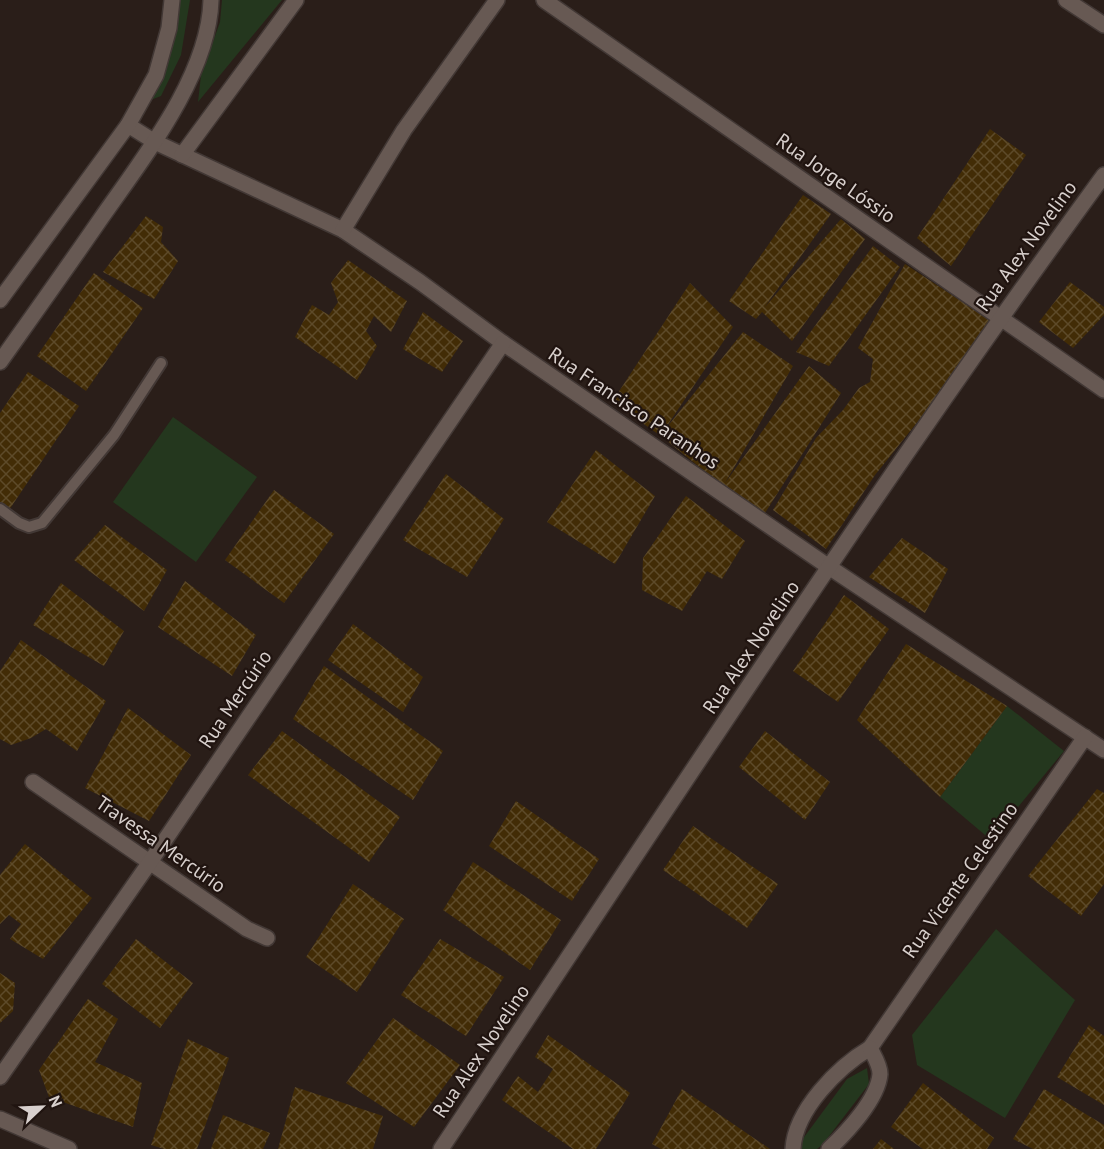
<svg xmlns="http://www.w3.org/2000/svg" width="1104" height="1149" font-family="'PT Sans',sans-serif">
	<style>
		.green { fill: #24371e }
		.building { fill: url(#building-cross-hatch) }
		.lines { fill: none; stroke-linecap: round; stroke-linejoin: round }
		.service-casing { stroke: #423835; stroke-width: 14 }
		.minor-casing { stroke: #423835; stroke-width: 18 }
		.secondary-casing { stroke: #423835; stroke-width: 18 }
		.service { stroke: #675953; stroke-width: 10 }
		.minor { stroke: #675953; stroke-width: 15 }
		.secondary { stroke: #675953; stroke-width: 15 }
		.labels { text-anchor: middle; stroke-width: 4.5; stroke-linejoin: round; paint-order: stroke }
		.street-label { font-size: 20px; fill: #d8d0cd; stroke: #201410 }
	</style>
	<defs>
		<pattern id="building-cross-hatch" width="8" height="8" patternUnits="userSpaceOnUse" patternTransform="scale(1.5)"><rect width="8" height="8" fill="#422c06"/><path d="M0 0l8 8M0 8l8-8" fill="none" stroke="#5d4a29"/></pattern>
	</defs>
	<rect width="100%" height="100%" fill="#2a1e19"/>
	<g class="green">
		<path d="M175,0H190L181,55L161,96L148,101Z"/>
		<path d="M222,0H282L198,102L201,75L220,22Z"/>
		<path d="M173,417L257,477L196,562L113,502Z"/>
		<path d="M1007,706L1064,751L991,840L940,797Z"/>
		<path d="M996,929L1075,1000L1005,1118L917,1065L912,1035Z"/>
		<path d="M867,1068L869,1084L823,1144L817,1149H802L799,1144L847,1079Z"/>
	</g>
	<g class="building">
		<path d="M990,129L1026,155L951,266L917,238Z"/>
		<path d="M803,195L831,214L764,308L841,219L865,239L792,341L762,312L756,319L729,301Z"/>
		<path d="M146,216L163,227L161,242L178,261L154,299L103,272Z"/>
		<path d="M873,246L900,267L829,366L796,352Z"/>
		<path d="M348,260L407,301L391,332L374,316L366,331L377,346L357,380L295,337L312,305L329,315L338,302L331,283Z"/>
		<path d="M905,264L991,321L935,400L875,475L826,549L773,510L816,438L843,410L859,388L870,382L873,359L858,348Z"/>
		<path d="M94,273L143,308L86,391L37,356Z"/>
		<path d="M1070,282L1104,307V315L1073,348L1039,322Z"/>
		<path d="M690,283L733,327L663,432L743,332L793,366L725,483L809,366L841,393L765,513L723,486L661,436L612,402Z"/>
		<path d="M423,312L463,341L442,372L403,349Z"/>
		<path d="M28,372L79,406L9,510L0,503V413Z"/>
		<path d="M596,450L655,496L615,564L547,522Z"/>
		<path d="M446,474L504,519L467,577L403,540Z"/>
		<path d="M274,490L334,534L284,603L225,560Z"/>
		<path d="M686,496L745,541L722,579L707,571L682,611L642,590L643,558Z"/>
		<path d="M105,525L167,570L144,611L74,560Z"/>
		<path d="M902,538L948,569L925,613L869,577Z"/>
		<path d="M185,581L256,635L232,676L158,627Z"/>
		<path d="M61,583L124,631L104,666L33,625Z"/>
		<path d="M844,595L889,629L838,702L793,671Z"/>
		<path d="M353,624L423,677L403,712L328,660Z"/>
		<path d="M21,640L106,701L77,751L46,729L31,738L11,745L0,739V671Z"/>
		<path d="M906,644L1007,706L940,797L857,720Z"/>
		<path d="M324,666L443,751L413,800L293,719Z"/>
		<path d="M128,708L191,755L149,821L85,788Z"/>
		<path d="M282,731L400,817L369,862L248,775Z"/>
		<path d="M765,731L830,782L805,820L739,767Z"/>
		<path d="M1097,789L1104,793V884L1081,916L1028,876Z"/>
		<path d="M516,801L599,859L572,901L489,846Z"/>
		<path d="M693,826L778,884L747,928L663,870Z"/>
		<path d="M25,844L92,898L43,959L10,939L21,924L9,915L0,924V875Z"/>
		<path d="M473,862L561,920L530,970L443,910Z"/>
		<path d="M353,884L404,919L357,992L306,957Z"/>
		<path d="M136,939L193,983L160,1028L102,984Z"/>
		<path d="M440,939L504,977L466,1036L401,995Z"/>
		<path d="M0,973L15,983L13,1011L0,1023Z"/>
		<path d="M88,999L118,1019L95,1062L142,1083L133,1127L49,1097L39,1070Z"/>
		<path d="M393,1018L460,1065L414,1127L346,1083Z"/>
		<path d="M1089,1025L1104,1036V1105L1057,1077Z"/>
		<path d="M548,1035L630,1093L596,1149H573L502,1100L518,1076L538,1092L553,1069L535,1057Z"/>
		<path d="M188,1039L229,1058L197,1149H164L151,1145Z"/>
		<path d="M923,1083L994,1138L987,1149H923L891,1127Z"/>
		<path d="M295,1087L383,1116L373,1149H278Z"/>
		<path d="M682,1089L770,1149H661L652,1144Z"/>
		<path d="M1044,1089L1104,1125V1149H1033L1013,1139Z"/>
		<path d="M223,1115L270,1133L263,1149H211Z"/>
		<path d="M881,1139L894,1149H873Z"/>
	</g>
	<g class="lines">
		<defs>
			<path id="service" d="M0,509L19,523L29,527L42,523L114,435L161,363"/>
			<g id="minor">
				<path d="M544,0L1104,390"/>
				<path d="M1066,0L1104,25"/>
				<path d="M128,125L155,142L343,230L420,282L503,343L829,567L1104,750"/>
				<path d="M182,155L296,0"/>
				<path d="M343,230L404,130L497,0"/>
				<path d="M33,782L247,929L267,938"/>
				<path d="M0,1077L150,862L503,343"/>
				<path d="M441,1149C659,822 872,492 1104,175"/>
				<path d="M793,1149C795,1110 838,1067 870,1048L1085,737"/>
				<path d="M829,1149C847,1132 878,1099 880,1074C880,1065 874,1056 870,1048"/>
			</g>
			<g id="secondary">
				<path d="M0,300L128,125L156,75L169,28L172,0"/>
				<path d="M0,362C34,314 69,265 102,217C144,157 209,75 211,0"/>
				<path d="M0,1119L69,1149"/>
			</g>
		</defs>
		<use href="#service" class="service-casing"/>
		<use href="#minor" class="minor-casing"/>
		<use href="#secondary" class="secondary-casing"/>
		<use href="#service" class="service"/>
		<use href="#minor" class="minor"/>
		<use href="#secondary" class="secondary"/>
	</g>
	<g class="labels">
		<g class="street-label">
			<text transform="translate(836 178) rotate(35)" y="7">Rua Jorge Lóssio</text>
			<text transform="translate(1026 246) rotate(-54)" y="7">Rua Alex Novelino</text>
			<text transform="translate(634 408) rotate(34)" y="7">Rua Francisco Paranhos</text>
			<text transform="translate(751 647) rotate(-56)" y="7">Rua Alex Novelino</text>
			<text transform="translate(235 699) rotate(-56)" y="7">Rua Mercúrio</text>
			<text transform="translate(161 844) rotate(35)" y="7">Travessa Mercúrio</text>
			<text transform="translate(960 880) rotate(-55)" y="7">Rua Vicente Celestino</text>
			<text transform="translate(481 1051) rotate(-56)" y="7">Rua Alex Novelino</text>
		</g>
	</g>
	<g transform="translate(42 1107) rotate(67)" stroke="#201410" stroke-width="4.5" paint-order="stroke">
	<path d="M0-4.5L10 22L0 15L-10 22Z" fill="#d8d0cd"/>
	<text y="-9" font-size="16" font-weight="bold" text-anchor="middle" fill="#d8d0cd">N</text>
	</g>
</svg>
